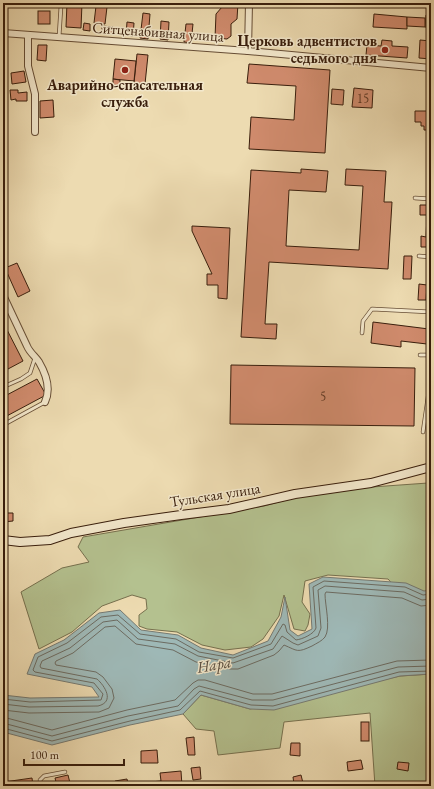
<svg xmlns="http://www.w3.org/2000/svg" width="434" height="789" font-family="'EB Garamond',serif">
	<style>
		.green { fill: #b4c18f; stroke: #76704e }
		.water { fill: #9eb8b6; stroke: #767a72 }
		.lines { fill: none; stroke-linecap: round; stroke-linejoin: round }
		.shore { stroke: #6c6b61; stroke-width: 1 }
		.building { fill: #d08b6d; stroke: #391e0c }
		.lane-casing { stroke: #664d35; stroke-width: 4.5 }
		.street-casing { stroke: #664d35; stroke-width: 8 }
		.secondary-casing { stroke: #391e0c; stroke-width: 10 }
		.lane { stroke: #f3e8cc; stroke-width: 3 }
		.street { stroke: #f3e8cc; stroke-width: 6 }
		.secondary { stroke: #f3e8cc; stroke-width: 8 }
		.poi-dot { fill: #8f2418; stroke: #f3e8cc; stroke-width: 1.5 }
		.labels { text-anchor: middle; stroke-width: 3; stroke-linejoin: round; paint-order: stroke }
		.number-label { font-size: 13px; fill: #5f3924 }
		.street-label { font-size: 15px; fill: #391e0c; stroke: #f3e8cc }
		.poi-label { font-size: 15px; font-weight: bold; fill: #391e0c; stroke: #f3e8cc; text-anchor: end }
		.water-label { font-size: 16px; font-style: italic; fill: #574c3f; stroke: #f3e8cc }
	</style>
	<rect width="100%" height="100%" fill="#eddbb1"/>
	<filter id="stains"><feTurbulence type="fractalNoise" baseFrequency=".005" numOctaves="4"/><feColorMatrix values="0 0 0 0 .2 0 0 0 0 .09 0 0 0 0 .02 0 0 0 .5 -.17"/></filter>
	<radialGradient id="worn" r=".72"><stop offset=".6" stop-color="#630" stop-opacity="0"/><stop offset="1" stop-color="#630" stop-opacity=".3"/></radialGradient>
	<g class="green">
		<path d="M431,482V610L402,594L388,579L328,575L305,581L302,602L310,614L308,625L305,631L294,629L284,595L279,616L263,639L251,647L225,650L202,645L177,632L147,629L139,626V615L147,609L146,599L132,595L102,606L72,632L39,649L21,592L62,568L89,562L78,547L83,537L264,506L305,495L358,488L428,483Z"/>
		<path d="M431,674V786H375L370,713L284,722L280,748L218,755L214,731L196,729L183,714L201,695L250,709L400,676Z"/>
	</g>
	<path class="water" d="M323,577L406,583L424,591L431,590V674L400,676L274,710L250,709L201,695L183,714L130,725L52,745L3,732V695L30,698L99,697L92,687L27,674L35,654L64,640L99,613L120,610L141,630L178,635L201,648L233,655L268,641L281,617L285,597L290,630L298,636L312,629L309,584Z"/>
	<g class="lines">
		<g class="shore">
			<path d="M3,699L30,702L101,700L103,694L94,683L35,672L33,670L38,657L67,643L101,617L118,615L140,634L176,639L199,652L233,658L271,644L283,624L285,625L287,632L296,640C303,639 314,634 316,628L313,587L324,581L405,587L423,595L431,594"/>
			<path d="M3,704L29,707L98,706C115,702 105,686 97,679L41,668L40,666L42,661L70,648L103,622L117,620L138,639L175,644L198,656L233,663L273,649L282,636L293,643L298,645L318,636L321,628L318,590L325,586L404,592L422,600L431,599"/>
			<path d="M3,710L29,713L99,712L109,708L114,698L112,689L103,677L96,672L56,665L55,663L56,661L73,653L105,627L115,626L136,644L173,650L196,662L230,669H238L274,655L279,651L284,645C298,651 297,653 312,646C317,643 322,641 325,637C331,628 325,605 325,594L326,592L402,598L421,606L431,605"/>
			<path d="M3,717L52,730L127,710L175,700L193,683L198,680H205L253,694H272L397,661L431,660"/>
			<path d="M3,723L52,736L128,716L178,706L194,689L199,686L252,700H273L398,667L431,666"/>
			<path d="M3,728L52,741L130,721L180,710L200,691L251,705L273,706L399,672L431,671"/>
		</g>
	</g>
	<g class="building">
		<path d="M67,3H82L81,28L66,27Z"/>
		<path d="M223,3H238L237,19L231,24V36L227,39L215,38L216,14L222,7Z"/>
		<path d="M96,6L107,7L105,24L94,23Z"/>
		<rect x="38" y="11" width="12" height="13"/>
		<path d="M143,13L150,14L148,39L140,38Z"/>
		<path d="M374,14L407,17V29L373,27Z"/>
		<path d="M426,15H431V28L425,27Z"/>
		<path d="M407,17L425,18V27L407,26Z"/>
		<path d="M161,21L169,22L168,40L160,39Z"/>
		<path d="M127,22L134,23L133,36L126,35Z"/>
		<path d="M84,23L90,24V31L83,30Z"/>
		<path d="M186,24H193L191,43L184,42Z"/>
		<path d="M102,26L113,27L112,34L102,33Z"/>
		<path d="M382,40L392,41V46L408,47L407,58L366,55L367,45L381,46Z"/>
		<path d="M420,40L431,41V59L419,58Z"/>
		<path d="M38,45H47L46,61L37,60Z"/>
		<path d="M137,54L148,55L145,84L134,83Z"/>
		<path d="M115,59L136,61L134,81L113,79Z"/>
		<path d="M249,64L330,70L325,153L249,149L251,117L294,120L296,86L247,83Z"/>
		<path d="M24,71L26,82L12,84L11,73Z"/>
		<path d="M113,79L120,80V86L113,85Z"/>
		<path d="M354,88L373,90L372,108L352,107Z"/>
		<path d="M332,89L344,90L343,105L331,104Z"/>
		<path d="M10,90H18V93L27,92V101H16V99L11,100Z"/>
		<path d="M53,100L54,117L40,118V101Z"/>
		<path d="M429,102H431V130H424V126H421V122H415V111H429Z"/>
		<path d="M301,169L328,171L326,192L289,190L286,246L359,250L363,186L345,185L346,169L386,171L384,202H392L388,269L269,262L265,324H277L276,339L241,337L251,170L301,173Z"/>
		<path d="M420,205H431V247H421V236L426,237L427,215H420Z"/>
		<path d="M192,226L230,228L227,299L218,298V285H207V274H212L192,231Z"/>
		<path d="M404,256H412L411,279H403Z"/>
		<path d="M17,263L30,291L18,297L5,268Z"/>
		<path d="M419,284L427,285L426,300H418Z"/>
		<path d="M3,322L23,361L8,369L3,358Z"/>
		<path d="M373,322L429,329L427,344L401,341V347L371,343Z"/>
		<path d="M231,365L415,368L414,426L230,424Z"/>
		<path d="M37,379L46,395L3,418V397Z"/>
		<path d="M3,513H13V521L3,522Z"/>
		<rect x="361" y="722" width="8" height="19"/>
		<path d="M194,737L195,755H188L186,738Z"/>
		<path d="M291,743H300V756L290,755Z"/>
		<path d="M157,750L158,763H141V751Z"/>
		<path d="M361,760L363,769L348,771L347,762Z"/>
		<path d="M398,762L409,763L408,771L397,769Z"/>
		<path d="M200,767L201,779L193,780L191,768Z"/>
		<path d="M181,771L182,786H115V781L127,779L128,784L161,781L160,773Z"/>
		<path d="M68,775L70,783L57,786L55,778Z"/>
		<path d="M301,775L303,783L294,784L293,777Z"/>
		<path d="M32,778L33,786H5L4,782Z"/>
		<path d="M369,783V786H357V784Z"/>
	</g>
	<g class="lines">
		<defs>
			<g id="lane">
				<path d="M59,37L61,6L60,3"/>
				<path d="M415,198L431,199"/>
				<path d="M419,256L431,257"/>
				<path d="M362,333L363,321L372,309L431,312"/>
				<path d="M420,355H431"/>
				<path d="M3,387L21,379L30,373L35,358"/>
				<path d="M3,425L45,402"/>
				<path d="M423,432L431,377"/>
				<path d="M41,786L40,780L44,776L65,772"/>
			</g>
			<g id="street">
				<path d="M3,33L248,51L431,68"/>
				<path d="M28,35V66L35,94V132"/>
				<path d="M248,51L249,3"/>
				<path d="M3,295L27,346C30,353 35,356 39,362C46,374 51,389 45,402"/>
			</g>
			<path id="secondary" d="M3,540L20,542L50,540L71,533L124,523L181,515L229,509L295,494L371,483L431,467"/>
		</defs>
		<use href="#lane" class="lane-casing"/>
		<use href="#street" class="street-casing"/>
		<use href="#secondary" class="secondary-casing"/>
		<use href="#lane" class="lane"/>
		<use href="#street" class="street"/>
		<use href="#secondary" class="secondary"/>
	</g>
	<g class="poi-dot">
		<circle cx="385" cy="50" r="4"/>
		<circle cx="125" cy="70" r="4"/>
	</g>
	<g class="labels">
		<g class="number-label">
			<text x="363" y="103">15</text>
			<text x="323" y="401">5</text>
		</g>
		<g class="street-label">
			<text transform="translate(158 32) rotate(4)" y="5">Ситценабивная улица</text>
			<text transform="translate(215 495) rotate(-9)" y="5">Тульская улица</text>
		</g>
		<g class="poi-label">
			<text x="377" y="46">Церковь адвентистов<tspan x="377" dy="17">седьмого дня</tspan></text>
			<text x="125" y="90" text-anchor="middle">Аварийно-спасательная<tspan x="125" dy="17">служба</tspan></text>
		</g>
		<g class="water-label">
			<text transform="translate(214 664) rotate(-10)" y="6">Нара</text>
		</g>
	</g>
	<rect width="434" height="789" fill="none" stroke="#eddbb1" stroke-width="16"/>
	<rect x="4" y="4" width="426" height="781" fill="none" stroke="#391e0c" stroke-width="2"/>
	<rect x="8" y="8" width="418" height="773" fill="none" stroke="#391e0c"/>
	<path d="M24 759v6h100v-6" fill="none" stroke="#391e0c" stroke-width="2"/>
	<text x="30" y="759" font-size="12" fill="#391e0c" stroke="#f3e8cc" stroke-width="3" paint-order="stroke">100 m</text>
	<rect width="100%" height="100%" filter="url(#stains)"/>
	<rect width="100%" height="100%" fill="url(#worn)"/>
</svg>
